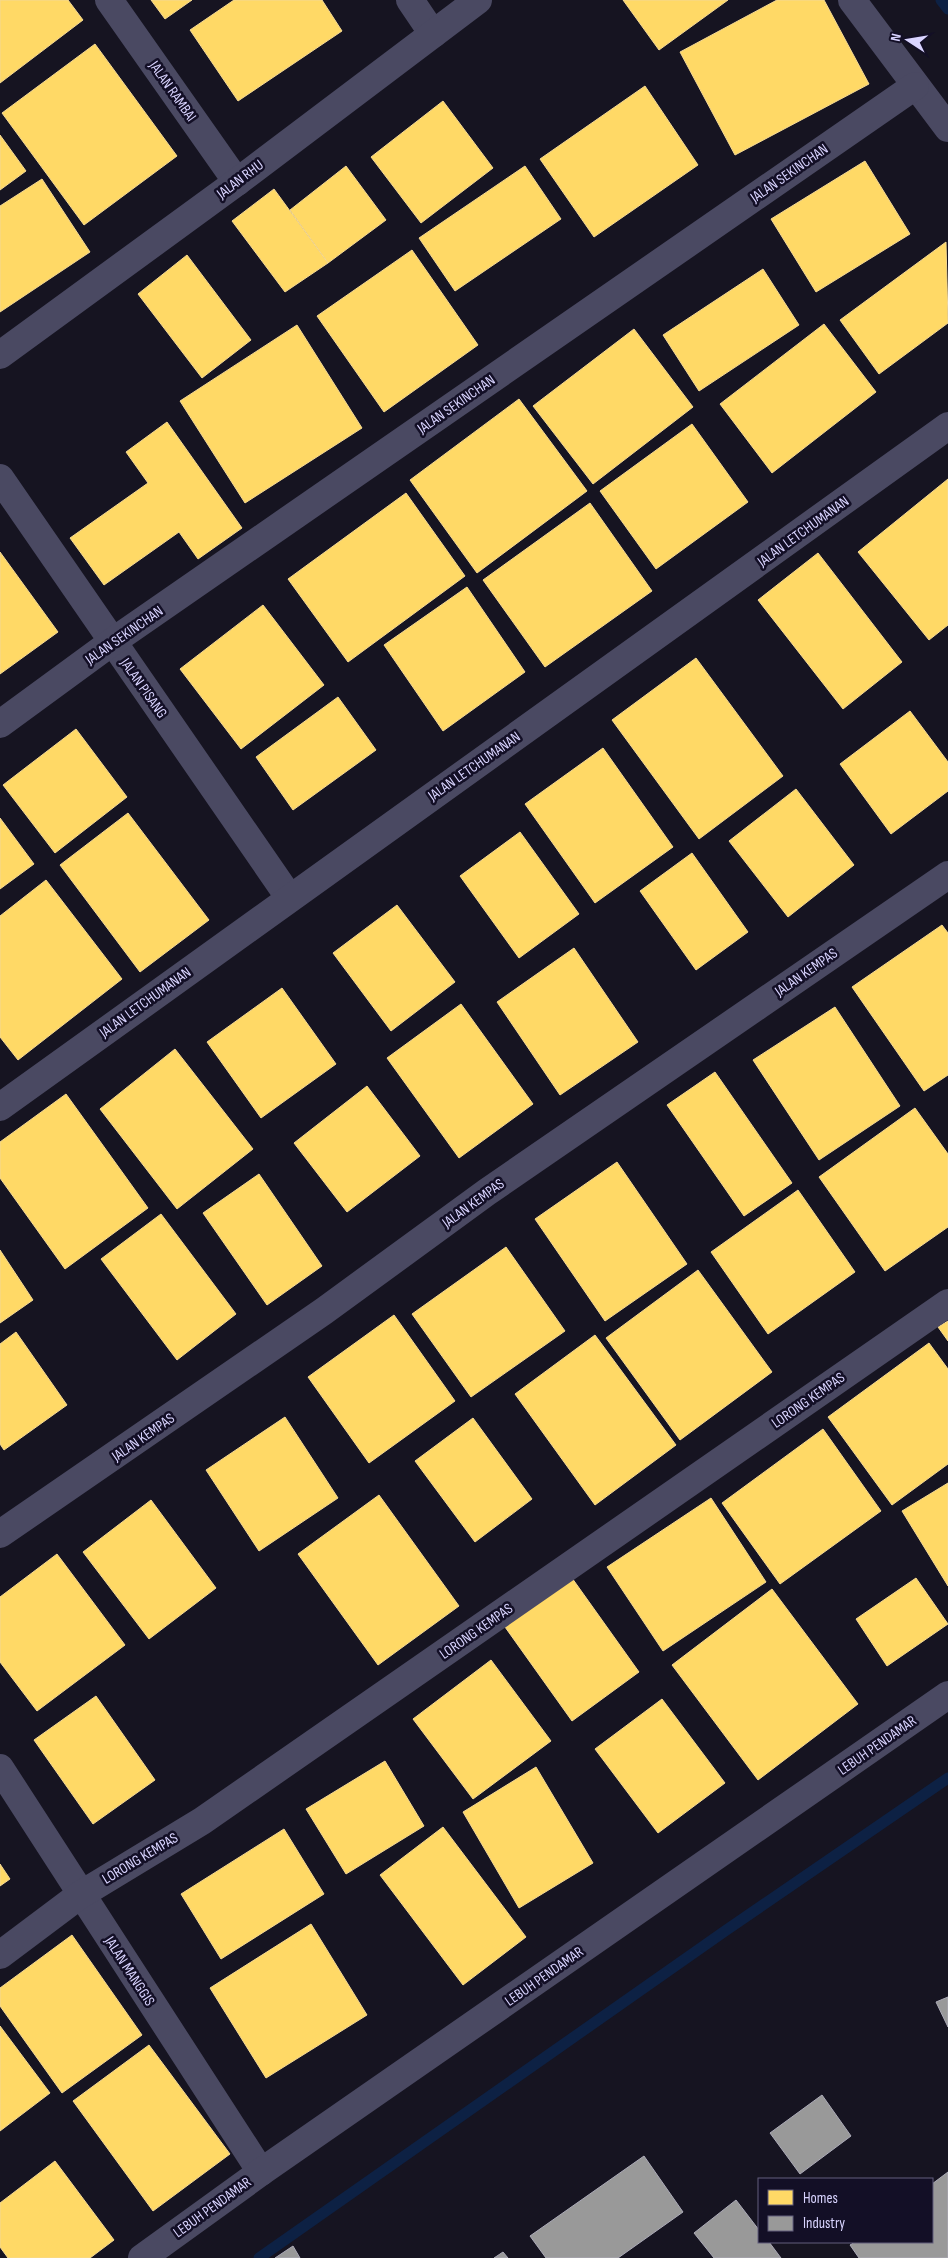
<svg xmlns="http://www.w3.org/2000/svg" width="948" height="2258" font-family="'Sofia Sans Condensed',sans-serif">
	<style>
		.homes { fill: #ffd966; stroke: #f4d894 }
		.industry { fill: #999; stroke: #acabb8 }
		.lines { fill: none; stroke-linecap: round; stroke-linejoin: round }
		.stream { stroke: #0d2144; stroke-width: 11 }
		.minor { stroke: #4a4962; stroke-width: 28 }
		.labels { text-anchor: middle; stroke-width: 5; stroke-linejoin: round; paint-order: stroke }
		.street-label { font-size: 15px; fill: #d9d4ff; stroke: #130f26 }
	</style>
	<rect width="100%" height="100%" fill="#161421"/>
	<g class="homes">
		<path d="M0,0H68L83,20L0,83Z"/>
		<path d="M151,0H192L165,19Z"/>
		<path d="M234,0H322L342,31L238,101L190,30Z"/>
		<path d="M623,0H728L659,50Z"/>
		<path d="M777,0H824L869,84L735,155L680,52Z"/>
		<path d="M95,44L177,156L84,225L2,113Z"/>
		<path d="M645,86L698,165L594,237L540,159Z"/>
		<path d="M443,101L493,168L421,223L371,157Z"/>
		<path d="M0,135L26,171L0,190Z"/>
		<path d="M865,161L910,234L816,292L771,219Z"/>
		<path d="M346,166L386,220L328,263L290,210Z"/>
		<path d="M525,166L561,219L455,291L419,238Z"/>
		<path d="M42,179L90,252L0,312V206Z"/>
		<path d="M274,189L328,263L285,292L232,221Z"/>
		<path d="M946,242L948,323L879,374L840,320Z"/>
		<path d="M412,250L478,345L384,412L317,316Z"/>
		<path d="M187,255L251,340L202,378L138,294Z"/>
		<path d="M763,269L799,325L699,391L663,335Z"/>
		<path d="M824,324L876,392L772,473L720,404Z"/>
		<path d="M297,325L362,428L245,503L180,401Z"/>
		<path d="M634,329L693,407L593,484L533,406Z"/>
		<path d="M519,399L587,491L477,573L410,480Z"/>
		<path d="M167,422L242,528L198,559L179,532L104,585L70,538L148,483L126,452Z"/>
		<path d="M692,424L748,502L656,569L600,491Z"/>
		<path d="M948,479V625L929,640L858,552Z"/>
		<path d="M406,493L465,576L348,662L288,579Z"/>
		<path d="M590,503L652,591L545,667L483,580Z"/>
		<path d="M0,552L58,632L0,674Z"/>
		<path d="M818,553L902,662L843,709L758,600Z"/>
		<path d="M467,587L525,672L443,731L384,645Z"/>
		<path d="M263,605L324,685L241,749L180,669Z"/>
		<path d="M696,658L783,776L699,839L612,720Z"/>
		<path d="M338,697L376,750L293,810L256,757Z"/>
		<path d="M910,711L948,762V791L891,834L840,764Z"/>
		<path d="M76,729L127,797L55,853L3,785Z"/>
		<path d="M603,748L673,847L595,903L525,804Z"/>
		<path d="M796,789L854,865L788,917L729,841Z"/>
		<path d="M128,813L209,920L140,972L60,865Z"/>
		<path d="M0,818L34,864L0,889Z"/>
		<path d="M520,832L579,914L519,958L460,876Z"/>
		<path d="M692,853L748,932L696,970L640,891Z"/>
		<path d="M46,880L122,979L18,1060L0,1037V916Z"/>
		<path d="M397,905L455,982L391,1031L333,953Z"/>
		<path d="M942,925L948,933V1075L924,1091L852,987Z"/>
		<path d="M574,948L638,1042L560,1095L497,1002Z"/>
		<path d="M282,988L336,1064L261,1118L207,1042Z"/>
		<path d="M461,1004L533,1104L459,1158L387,1058Z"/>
		<path d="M835,1007L900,1106L819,1160L753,1060Z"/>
		<path d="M175,1049L253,1149L177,1209L100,1109Z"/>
		<path d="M715,1072L792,1183L744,1216L667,1105Z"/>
		<path d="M367,1086L420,1156L347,1212L294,1143Z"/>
		<path d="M66,1094L148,1208L65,1269L0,1178V1142Z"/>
		<path d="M915,1108L948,1154V1227L885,1271L819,1177Z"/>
		<path d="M617,1162L687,1264L605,1321L535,1219Z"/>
		<path d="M259,1174L322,1266L267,1305L203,1213Z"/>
		<path d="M798,1190L855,1272L768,1334L711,1252Z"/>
		<path d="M161,1214L236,1314L177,1360L101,1259Z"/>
		<path d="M506,1247L565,1331L471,1397L412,1314Z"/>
		<path d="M0,1250L33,1300L0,1323Z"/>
		<path d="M698,1270L772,1372L680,1440L606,1338Z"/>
		<path d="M394,1315L455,1401L369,1463L308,1377Z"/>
		<path d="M948,1321V1341L938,1327Z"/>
		<path d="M16,1332L67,1405L4,1450L0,1444V1344Z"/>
		<path d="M595,1335L676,1445L595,1505L515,1394Z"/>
		<path d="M929,1343L948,1369V1464L892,1505L828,1417Z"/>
		<path d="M285,1417L338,1498L259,1551L206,1470Z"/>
		<path d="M473,1418L532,1499L475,1542L415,1461Z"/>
		<path d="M823,1429L881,1511L780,1584L722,1503Z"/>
		<path d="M948,1483V1586L902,1511Z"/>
		<path d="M379,1495L459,1606L378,1665L298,1554Z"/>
		<path d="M711,1498L766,1582L663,1651L607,1567Z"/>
		<path d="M151,1500L216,1588L149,1639L83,1552Z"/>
		<path d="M57,1554L125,1645L37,1711L0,1662V1597Z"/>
		<path d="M572,1578L639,1672L572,1721L505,1627Z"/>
		<path d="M916,1578L948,1624L887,1666L856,1619Z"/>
		<path d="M772,1589L858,1704L758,1780L672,1665Z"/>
		<path d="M491,1660L551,1741L473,1799L413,1719Z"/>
		<path d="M96,1696L155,1780L93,1824L34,1740Z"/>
		<path d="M662,1699L725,1783L658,1833L595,1749Z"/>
		<path d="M385,1761L424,1826L346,1874L306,1809Z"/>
		<path d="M536,1767L593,1863L519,1908L463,1812Z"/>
		<path d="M443,1827L526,1937L463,1985L380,1875Z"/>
		<path d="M284,1829L324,1894L221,1959L181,1894Z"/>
		<path d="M0,1864L10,1879L0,1886Z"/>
		<path d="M311,1924L367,2015L266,2078L210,1988Z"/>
		<path d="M72,1935L142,2035L62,2093L0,2006V1988Z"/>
		<path d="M0,2026L50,2093L0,2131Z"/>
		<path d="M149,2045L230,2154L153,2211L73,2101Z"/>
		<path d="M55,2161L114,2240L90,2258H8L0,2247V2203Z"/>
	</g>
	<g class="industry">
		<path d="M948,1997V2027L936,2002Z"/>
		<path d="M822,2095L851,2136L800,2174L770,2133Z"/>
		<path d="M644,2156L683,2212L618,2258H546L530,2236Z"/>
		<path d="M948,2172V2258H859L850,2245L855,2242H932V2184Z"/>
		<path d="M736,2200L759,2230V2242H769L781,2258H714L694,2233Z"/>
		<path d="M293,2246L300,2258H275Z"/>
		<path d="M503,2252L508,2258H494Z"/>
	</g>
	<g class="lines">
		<g class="stream">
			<path d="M941,0L948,9"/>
			<path d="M259,2258L725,1931L948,1778"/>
		</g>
		<g class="minor">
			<path d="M109,0L237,182"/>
			<path d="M410,0L433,34"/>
			<path d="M852,0L948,128"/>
			<path d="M0,355L237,182L478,0"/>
			<path d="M0,478L289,897"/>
			<path d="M0,724L112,642L915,86"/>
			<path d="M0,1107C315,878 633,654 948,426"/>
			<path d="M0,1534L324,1311L487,1192L948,875"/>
			<path d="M0,1768L261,2172"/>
			<path d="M0,1955L80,1895L202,1821L948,1303"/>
			<path d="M142,2258L261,2172L948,1695"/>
		</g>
	</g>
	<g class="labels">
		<g class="street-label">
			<text transform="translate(173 91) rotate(55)" y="5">JALAN RAMBAI</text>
			<text transform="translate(789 173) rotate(-35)" y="5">JALAN SEKINCHAN</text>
			<text transform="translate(240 179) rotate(-37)" y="5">JALAN RHU</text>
			<text transform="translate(456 404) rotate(-35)" y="5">JALAN SEKINCHAN</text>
			<text transform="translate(803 531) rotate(-36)" y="5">JALAN LETCHUMANAN</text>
			<text transform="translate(124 635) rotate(-35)" y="5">JALAN SEKINCHAN</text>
			<text transform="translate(144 688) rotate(55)" y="5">JALAN PISANG</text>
			<text transform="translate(474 766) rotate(-35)" y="5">JALAN LETCHUMANAN</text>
			<text transform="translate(806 972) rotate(-35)" y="5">JALAN KEMPAS</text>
			<text transform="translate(145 1002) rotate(-36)" y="5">JALAN LETCHUMANAN</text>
			<text transform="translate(473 1203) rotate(-36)" y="5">JALAN KEMPAS</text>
			<text transform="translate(808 1400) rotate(-35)" y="5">LORONG KEMPAS</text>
			<text transform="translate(143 1437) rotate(-35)" y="5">JALAN KEMPAS</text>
			<text transform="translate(476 1631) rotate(-35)" y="5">LORONG KEMPAS</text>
			<text transform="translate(877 1745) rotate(-35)" y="5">LEBUH PENDAMAR</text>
			<text transform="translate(140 1858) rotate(-31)" y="5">LORONG KEMPAS</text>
			<text transform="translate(130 1971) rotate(57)" y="5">JALAN MANGGIS</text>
			<text transform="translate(544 1976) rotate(-35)" y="5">LEBUH PENDAMAR</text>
			<text transform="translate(212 2207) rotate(-36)" y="5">LEBUH PENDAMAR</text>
		</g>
	</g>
	<rect x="758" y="2178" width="175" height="65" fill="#130f26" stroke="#625e7d"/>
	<rect x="768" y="2190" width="25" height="15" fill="#ffd966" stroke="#625e7d"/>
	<text x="803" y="2203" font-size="15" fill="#d9d4ff">Homes</text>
	<rect x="768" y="2216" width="25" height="15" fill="#999999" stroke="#625e7d"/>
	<text x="803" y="2228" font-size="15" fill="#d9d4ff">Industry</text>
	<g transform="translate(908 40) rotate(282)" stroke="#130f26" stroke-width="4" paint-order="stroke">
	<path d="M0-4L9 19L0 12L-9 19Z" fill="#d9d4ff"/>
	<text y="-8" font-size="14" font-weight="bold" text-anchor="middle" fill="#d9d4ff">N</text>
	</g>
</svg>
